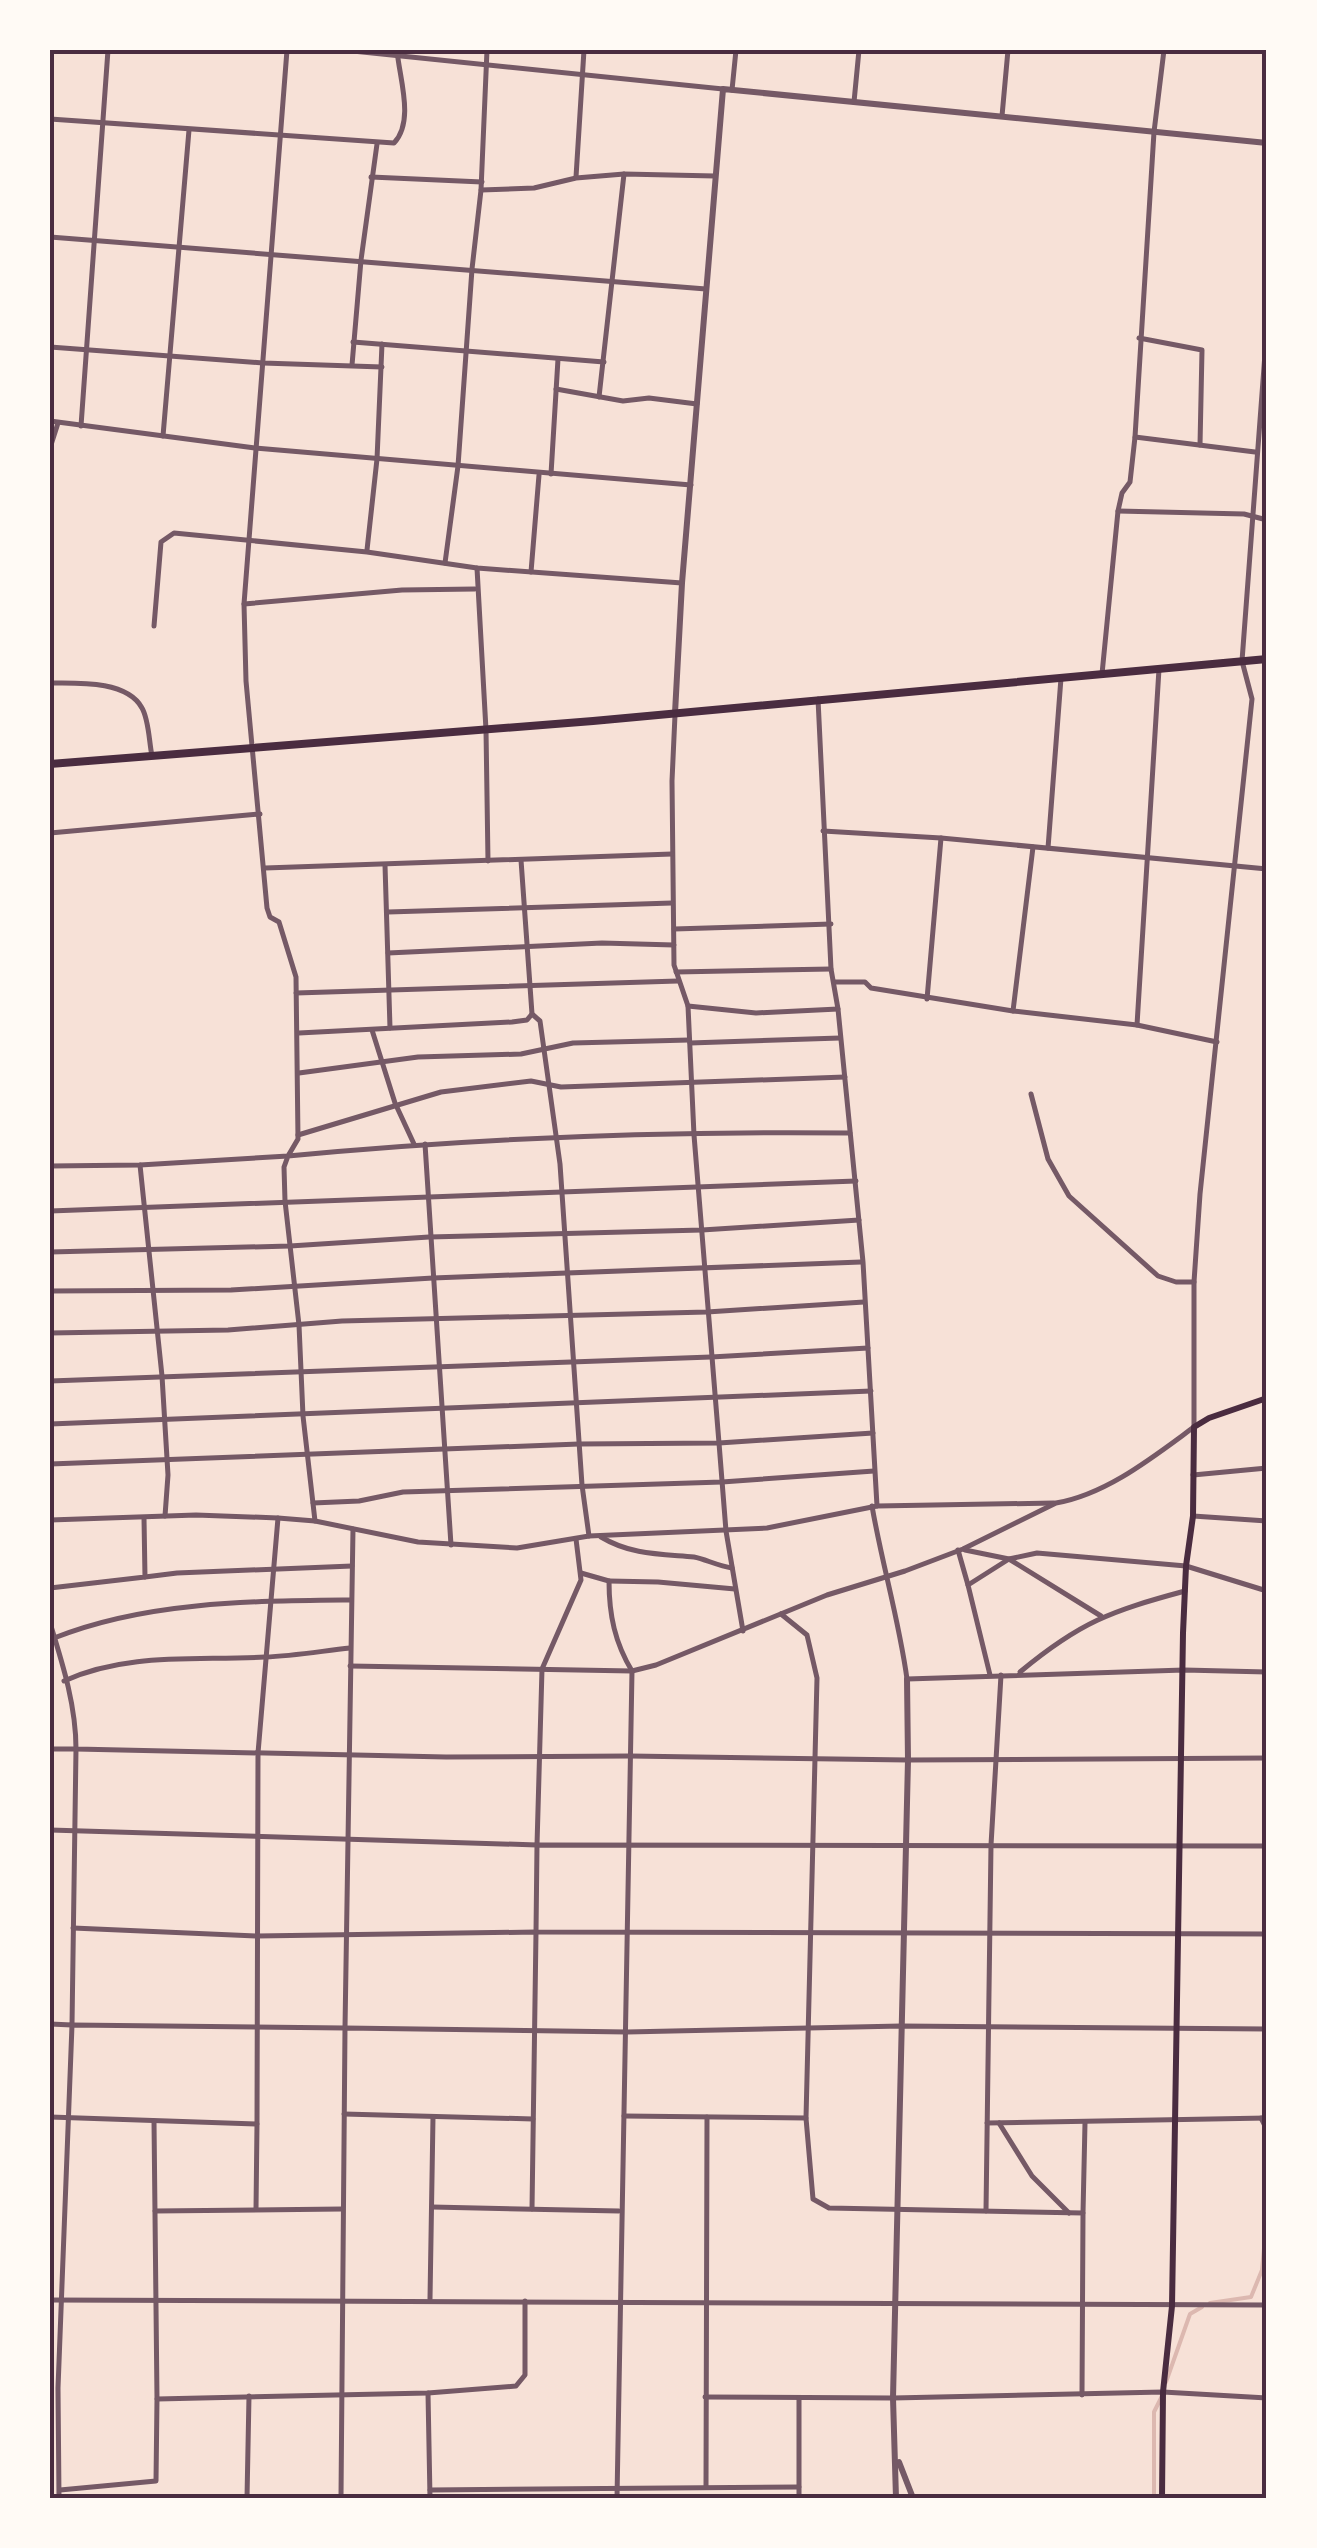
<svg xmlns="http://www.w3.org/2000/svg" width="1317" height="2548" font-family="'Public Sans',sans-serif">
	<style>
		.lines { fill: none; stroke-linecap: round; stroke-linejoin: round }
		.stream { stroke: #dcb8b0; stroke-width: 4 }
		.minor { stroke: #755966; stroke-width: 5 }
		.tertiary { stroke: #755966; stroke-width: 6 }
		.secondary { stroke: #4a2c40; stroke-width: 6 }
		.trunk { stroke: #4a2c40; stroke-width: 8 }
		.neatline { fill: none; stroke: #4a2c40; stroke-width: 4 }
	</style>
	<rect width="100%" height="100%" fill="#f7e1d7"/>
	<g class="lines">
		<g class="stream">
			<path d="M1210,2303L1251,2297L1262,2270L1267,2216"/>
			<path d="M1166,2382L1190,2314L1202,2307"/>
			<path d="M1154,2498V2412L1162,2396"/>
		</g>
		<g class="minor">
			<path d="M343,50L723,89"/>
			<path d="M732,90L736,50"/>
			<path d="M854,102L859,50"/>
			<path d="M1002,116L1008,50"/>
			<path d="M50,119L394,143C415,121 399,77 397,50"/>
			<path d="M371,177L482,182"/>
			<path d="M576,177L584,50"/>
			<path d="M481,190L534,188L576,178L624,174L715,176"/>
			<path d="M50,237L706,289"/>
			<path d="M1139,338L1202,350L1200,445"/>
			<path d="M353,342L604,362"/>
			<path d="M50,347L263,363L382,367"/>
			<path d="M352,365L361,260L377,144"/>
			<path d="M556,389L623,401L649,398L697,404"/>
			<path d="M599,397L624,174"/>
			<path d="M50,421L255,448L691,485"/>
			<path d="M81,426L108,50"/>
			<path d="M163,436L189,130"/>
			<path d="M1135,437L1255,452"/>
			<path d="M50,448L58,423"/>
			<path d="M551,474L558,359"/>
			<path d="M1118,511L1244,514L1267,520"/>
			<path d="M367,550L377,459L382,344"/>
			<path d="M445,563L458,466L472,269L481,190L487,50"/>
			<path d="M477,568L486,730L488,861"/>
			<path d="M531,572L539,475"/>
			<path d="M244,604L402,590L475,589"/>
			<path d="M154,626L161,542L174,533L367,552L477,568L682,583"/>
			<path d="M1102,674L1118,511L1122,493L1130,482L1135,437L1154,132L1164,50"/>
			<path d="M50,683C76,683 127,680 142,708C149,720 149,742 152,756"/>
			<path d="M675,715L672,781L674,965L688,1006L694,1135L719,1443L726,1531L743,1631"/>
			<path d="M823,831L941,838L1267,869"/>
			<path d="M50,833L260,814"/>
			<path d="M1048,848L1061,678"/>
			<path d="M521,860L532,1014L540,1021L560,1164L582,1485L589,1536"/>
			<path d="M385,865L390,1028"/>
			<path d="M265,868L672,854"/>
			<path d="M388,912L672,903"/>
			<path d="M674,929L831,924"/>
			<path d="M388,953L602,943L674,945"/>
			<path d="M676,972L831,969"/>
			<path d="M834,982H865L871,988L1013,1011L1137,1025L1217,1042"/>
			<path d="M296,993L678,981"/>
			<path d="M927,999L941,838"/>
			<path d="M688,1006L756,1013L838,1009"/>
			<path d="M1013,1011L1033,847"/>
			<path d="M1137,1025L1159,669"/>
			<path d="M372,1030L395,1103L414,1144"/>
			<path d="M299,1033L512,1022L527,1020L532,1014"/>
			<path d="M690,1043L840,1038"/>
			<path d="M299,1073L418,1057L521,1054L573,1043L689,1040"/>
			<path d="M1031,1094L1048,1159L1069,1196L1158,1276L1176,1282H1194"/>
			<path d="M298,1135L441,1092L531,1081L561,1087L845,1077"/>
			<path d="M425,1144L451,1545"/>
			<path d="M140,1165L162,1376L168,1475L165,1516"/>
			<path d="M50,1166L140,1165L288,1156L298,1139L296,977L279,922L270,917L267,908L246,681L244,604L287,50"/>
			<path d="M50,1211L856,1181"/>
			<path d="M50,1252L290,1246L429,1237L702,1230L859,1220"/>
			<path d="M50,1291L231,1290L433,1278L861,1262"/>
			<path d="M50,1333L228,1330L342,1321L707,1312L864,1302"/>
			<path d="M50,1381L711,1357L868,1348"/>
			<path d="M50,1424L871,1391"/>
			<path d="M50,1464L579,1444L719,1443L873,1433"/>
			<path d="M1193,1475L1267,1468"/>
			<path d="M313,1503L359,1501L403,1492L722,1482L874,1471"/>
			<path d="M872,1506C882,1564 899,1620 907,1679L1184,1670L1267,1672"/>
			<path d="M877,1506L1054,1503"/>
			<path d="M1193,1516L1267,1521"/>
			<path d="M50,1520L196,1515L278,1518L315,1521L418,1542L517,1548L589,1536L767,1528L877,1506L863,1262L838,1009L831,969L818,699"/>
			<path d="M315,1521L303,1416L299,1325L285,1201L284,1167L288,1156C475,1138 663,1131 850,1133"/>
			<path d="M601,1537C631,1555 660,1554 694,1557C705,1559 718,1566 732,1568"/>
			<path d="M958,1550L968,1585"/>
			<path d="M965,1550L1009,1559L1037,1553L1186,1566L1267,1591"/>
			<path d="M581,1573L609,1581C609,1615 615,1643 632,1671L617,2498"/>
			<path d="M145,1577L177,1573L352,1566"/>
			<path d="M609,1581L658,1582L735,1589"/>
			<path d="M50,1588L145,1577L144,1518"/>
			<path d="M781,1614L807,1635L817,1678L806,2118L813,2199L829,2208L1083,2213L1082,2395"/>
			<path d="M50,1623C63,1665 76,1706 76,1749L446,1757L630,1756L908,1760L1267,1758"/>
			<path d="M54,1638C147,1601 253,1601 351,1600"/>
			<path d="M350,1666L632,1671L656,1665L827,1595L905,1571L963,1549L1056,1503C1107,1494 1153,1457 1194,1427V1282L1200,1194L1252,699L1242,661L1267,327"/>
			<path d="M1020,1672C1080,1622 1111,1611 1185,1591"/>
			<path d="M990,1675L968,1585L1009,1559L1101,1616"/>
			<path d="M64,1681C128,1652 197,1661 265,1657C293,1656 322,1651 350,1648"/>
			<path d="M50,1749H76L72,2025L50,2024"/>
			<path d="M50,1830L537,1845L542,1669L581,1580L576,1539"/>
			<path d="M1267,1846L537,1845L536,1932L1267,1934"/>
			<path d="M73,1928L257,1936L536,1932L532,2209"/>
			<path d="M344,2114L533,2119"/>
			<path d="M624,2116L806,2118"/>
			<path d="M50,2117L257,2124L258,1753L278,1518"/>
			<path d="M1261,2118L1267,2130"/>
			<path d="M154,2121L157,2399L428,2393L516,2386L525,2375V2301"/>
			<path d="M987,2123L1267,2118"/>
			<path d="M999,2123L1032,2176L1069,2213"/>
			<path d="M432,2207L619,2211"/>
			<path d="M256,2209L257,2124"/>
			<path d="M155,2211L342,2209"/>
			<path d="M986,2211L991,1845L1001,1675"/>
			<path d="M1083,2213L1085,2123"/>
			<path d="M430,2299L433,2117"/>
			<path d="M50,2300L1267,2305"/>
			<path d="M1265,2305L1267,2281"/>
			<path d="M428,2393L430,2498"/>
			<path d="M705,2397L893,2398L1163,2392L1267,2398"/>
			<path d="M799,2398V2498"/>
			<path d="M706,2487L707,2117"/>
			<path d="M60,2490L156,2481L157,2399"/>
			<path d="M430,2490L799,2487"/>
			<path d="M59,2498L58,2388L72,2025L345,2028L353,1529"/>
			<path d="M247,2498L249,2396"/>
			<path d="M341,2498L345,2028L627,2032L901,2026L1267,2029"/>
		</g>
		<g class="tertiary">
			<path d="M675,713L682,583L723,89L1267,143"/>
			<path d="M899,2462L913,2498"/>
			<path d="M896,2498L893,2398L908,1760L907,1679"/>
		</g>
		<path class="secondary" d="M1162,2498L1163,2392L1172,2306L1183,1633L1186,1566L1193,1516L1194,1427L1209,1418L1267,1398"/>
		<path class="trunk" d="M50,764L593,721L1267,659"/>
	</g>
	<rect width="1317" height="2548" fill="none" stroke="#fffaf5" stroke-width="105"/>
	<rect x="52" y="52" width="1212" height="2444" class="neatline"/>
</svg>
